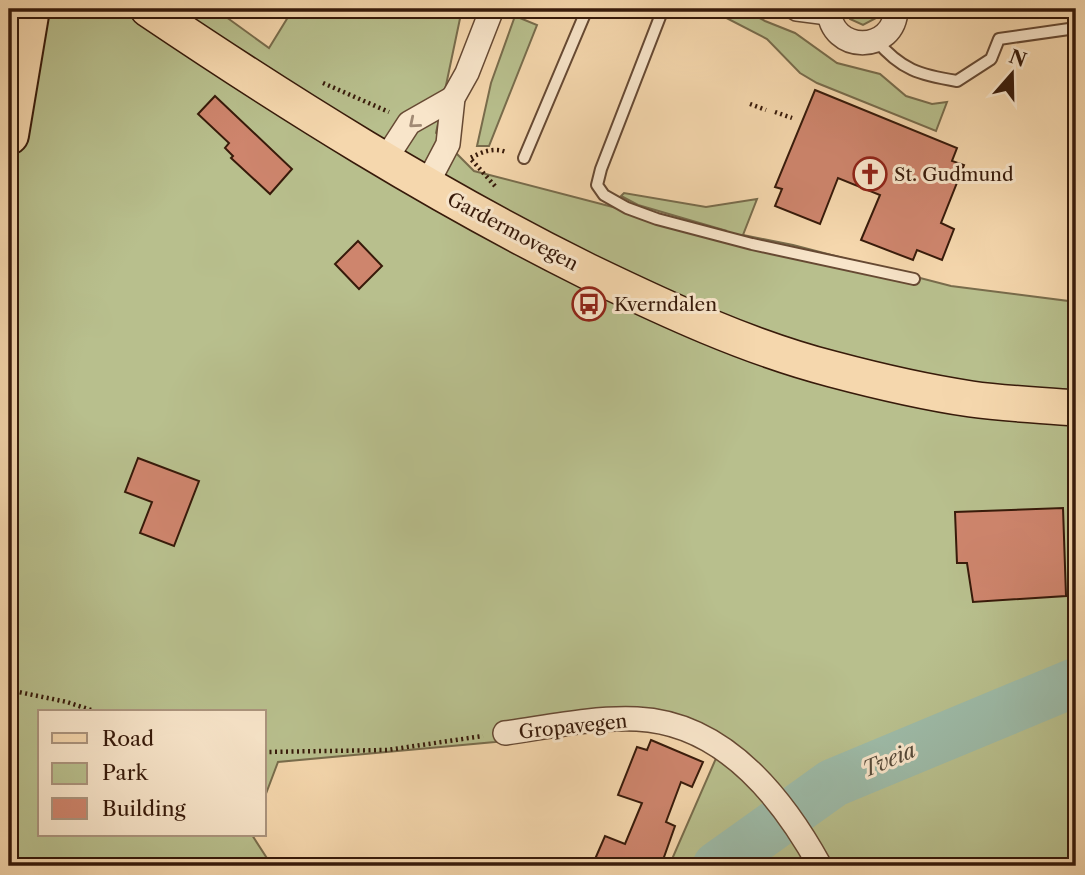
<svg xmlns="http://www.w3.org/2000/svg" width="1085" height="875" font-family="'Libre Caslon Text',serif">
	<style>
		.green { fill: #b8bf8d; stroke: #786c4c; stroke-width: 2 }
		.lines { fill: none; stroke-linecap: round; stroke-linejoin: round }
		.river { stroke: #9dbaa7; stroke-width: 49 }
		.building { fill: #ce856d; stroke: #371a0a; stroke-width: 2 }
		.service-casing { stroke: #664933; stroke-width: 14 }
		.minor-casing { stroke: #664933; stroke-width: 26 }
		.primary-casing { stroke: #371a0a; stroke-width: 38 }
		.motorway-casing { stroke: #371a0a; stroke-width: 42 }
		.path { stroke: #371a0a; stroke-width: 4.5; stroke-dasharray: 2 3.5; stroke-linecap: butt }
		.service { stroke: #f8e5ca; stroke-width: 10 }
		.minor { stroke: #f8e5ca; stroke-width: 23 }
		.primary { stroke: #f5d7ad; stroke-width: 35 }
		.motorway { stroke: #f5d7ad; stroke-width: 38 }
		.oneway { stroke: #a18a74 }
		.labels { text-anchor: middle; stroke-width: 6; stroke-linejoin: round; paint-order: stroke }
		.poi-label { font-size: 19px; fill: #371a0a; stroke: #f8e5ca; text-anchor: start }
		.street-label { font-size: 19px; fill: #371a0a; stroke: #f8e5ca }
		.water-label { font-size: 21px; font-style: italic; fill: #564a39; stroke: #f8e5ca }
	</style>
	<rect width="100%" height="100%" fill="#f5d7ad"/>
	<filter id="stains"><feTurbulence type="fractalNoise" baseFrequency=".00286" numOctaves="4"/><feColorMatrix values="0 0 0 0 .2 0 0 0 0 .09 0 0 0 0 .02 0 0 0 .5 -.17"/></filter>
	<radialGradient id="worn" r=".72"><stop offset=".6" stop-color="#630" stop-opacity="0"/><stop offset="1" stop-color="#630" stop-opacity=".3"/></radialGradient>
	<g class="green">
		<path d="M9,9H215L269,48L293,9H462L436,133L474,171L632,212L727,231L638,205L621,196L624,193L706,207L757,199L743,235L793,245L951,286L1076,302V866H669L724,740L657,718L495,742L278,762L264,799V712H40V835H252L272,866H9Z"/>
		<path d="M709,9H742L765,21L795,33L837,63L880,74L906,96L932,104L947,102L936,131L817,83L800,73L767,39Z"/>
		<path d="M847,9H879L876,18L863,25L850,19Z"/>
		<path d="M515,16L537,25L489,146H477L491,83Z"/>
	</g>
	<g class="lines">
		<path class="river" d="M717,866L833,783L1076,682"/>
	</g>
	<g class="building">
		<path d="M815,90L957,148L952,161L964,165L941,223L954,229L942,260L917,250L913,260L861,240L880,195L838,178L820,224L775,206L782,189L775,187Z"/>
		<path d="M215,96L292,169L270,194L231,158L233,156L225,148L229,143L198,114Z"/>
		<path d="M358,241L382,266L359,289L335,264Z"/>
		<path d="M138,458L199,481L174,546L140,533L152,502L125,492Z"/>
		<path d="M1063,508L1066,596L973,602L967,563H957L955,512Z"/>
		<path d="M651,740L703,762L692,787L681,782L666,822L675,826L663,860L677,866H592L605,836L625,844L642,803L618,795L637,747L647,750Z"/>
	</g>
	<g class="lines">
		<defs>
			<g id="service">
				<path d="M663,9L601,169L597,185L604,195L627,208L657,219L752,244L914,279"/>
				<path d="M876,40C901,70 920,75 957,81L991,59L999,39L1076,28"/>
				<path d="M524,158L587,9"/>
			</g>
			<g id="minor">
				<path d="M797,9L828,13"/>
				<path d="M829,9C830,54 895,54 896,9"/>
				<path d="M385,160L409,123L453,98"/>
				<path d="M427,184L448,144L453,98L467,73L492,9"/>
				<path d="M505,733C548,727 593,717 637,719C724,723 782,797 820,866"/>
			</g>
			<path id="primary" d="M148,9C289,104 434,195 587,271C666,309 747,347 832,369C877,381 924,392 971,399C1006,404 1041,405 1076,408"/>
			<path id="motorway" d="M9,135L30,9"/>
		</defs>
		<use href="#service" class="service-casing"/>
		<use href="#minor" class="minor-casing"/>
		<use href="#primary" class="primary-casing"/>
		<use href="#motorway" class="motorway-casing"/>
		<g class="path">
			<path d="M323,83L389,112"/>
			<path d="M750,104L766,110"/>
			<path d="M775,112L792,118"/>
			<path d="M495,186L470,158C482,152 493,147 506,152"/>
			<path d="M9,690L67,702L97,712"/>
			<path d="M264,752L387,750L483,736"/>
		</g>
		<use href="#service" class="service"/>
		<use href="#minor" class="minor"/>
		<use href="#primary" class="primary"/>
		<use href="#motorway" class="motorway"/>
	</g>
	<defs><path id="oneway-chevron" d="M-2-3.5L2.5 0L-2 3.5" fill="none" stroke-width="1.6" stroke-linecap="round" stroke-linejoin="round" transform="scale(1.75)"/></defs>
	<use class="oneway" href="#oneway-chevron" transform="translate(414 123) rotate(140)"/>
	<defs>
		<symbol id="church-ring" viewBox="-11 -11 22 22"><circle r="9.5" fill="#f8e5ca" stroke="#8f2418" stroke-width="1.5"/><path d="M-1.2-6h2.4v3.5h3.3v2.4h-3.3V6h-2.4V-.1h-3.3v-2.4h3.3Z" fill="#8f2418"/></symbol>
		<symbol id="bus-ring" viewBox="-11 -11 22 22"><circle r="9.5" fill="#f8e5ca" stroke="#8f2418" stroke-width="1.5"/><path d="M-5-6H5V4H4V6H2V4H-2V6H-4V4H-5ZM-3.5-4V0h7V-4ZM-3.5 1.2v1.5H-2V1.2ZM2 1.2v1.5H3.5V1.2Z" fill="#8f2418"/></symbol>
	</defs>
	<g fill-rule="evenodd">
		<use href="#church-ring" x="851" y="155" width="38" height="38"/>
		<use href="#bus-ring" x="570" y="285" width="38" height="38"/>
	</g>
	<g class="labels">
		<g class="poi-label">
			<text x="894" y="181">St. Gudmund</text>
			<text x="614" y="311">Kverndalen</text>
		</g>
		<g class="street-label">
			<text transform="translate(513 231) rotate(28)" y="7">Gardermovegen</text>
			<text transform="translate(573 726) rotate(-6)" y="7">Gropavegen</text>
		</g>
		<g class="water-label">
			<text transform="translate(889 760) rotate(-23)" y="7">Tveia</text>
		</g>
	</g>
	<rect width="1085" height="875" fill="none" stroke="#f5d7ad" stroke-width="35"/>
	<rect x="10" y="10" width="1064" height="854" fill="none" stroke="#371a0a" stroke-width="3.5"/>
	<rect x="18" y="18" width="1050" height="840" fill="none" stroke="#371a0a" stroke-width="2"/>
	<rect x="38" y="710" width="228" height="126" fill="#f8e5ca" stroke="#ab947d" stroke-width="2"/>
	<rect x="52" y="733" width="35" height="10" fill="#f5d7ad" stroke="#ab947d" stroke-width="2"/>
	<text x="102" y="746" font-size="21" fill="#371a0a">Road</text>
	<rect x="52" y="763" width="35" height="21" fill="#b8bf8d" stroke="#ab947d" stroke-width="2"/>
	<text x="102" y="780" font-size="21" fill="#371a0a">Park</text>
	<rect x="52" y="798" width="35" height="21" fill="#ce856d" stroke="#ab947d" stroke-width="2"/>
	<text x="102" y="816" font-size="21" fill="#371a0a">Building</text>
	<g transform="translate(1012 74) rotate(20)" stroke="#f8e5ca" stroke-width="5" paint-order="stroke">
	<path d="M0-5L12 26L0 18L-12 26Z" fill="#371a0a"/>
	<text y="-10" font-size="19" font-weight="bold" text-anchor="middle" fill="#371a0a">N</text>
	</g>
	<rect width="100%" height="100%" filter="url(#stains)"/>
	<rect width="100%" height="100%" fill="url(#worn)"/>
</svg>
